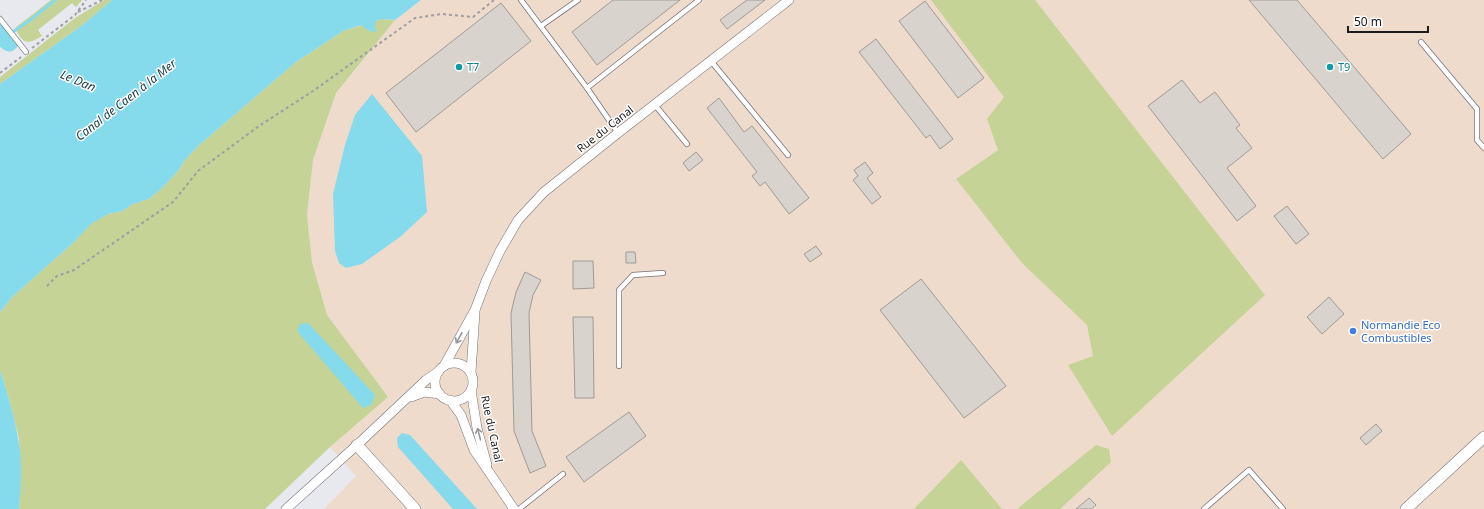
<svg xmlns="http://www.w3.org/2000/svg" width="1484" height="509" font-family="'Noto Sans',sans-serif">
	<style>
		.industrial { fill: #eedbcc }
		.green { fill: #c6d396 }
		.water { fill: #85daeb }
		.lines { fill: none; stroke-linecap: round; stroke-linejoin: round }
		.stream { stroke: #85daeb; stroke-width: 3 }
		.river { stroke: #85daeb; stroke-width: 19 }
		.building { fill: #d8d4cd; stroke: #9e9b95 }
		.service-casing { stroke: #74747a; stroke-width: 6 }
		.minor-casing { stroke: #74747a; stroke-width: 10 }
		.tertiary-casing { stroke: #74747a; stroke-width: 12 }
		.path { stroke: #9d9da2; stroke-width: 2; stroke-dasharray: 3 3; stroke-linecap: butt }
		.service { stroke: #fff; stroke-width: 4.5 }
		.minor { stroke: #fff; stroke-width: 9 }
		.tertiary { stroke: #fff; stroke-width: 11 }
		.oneway { stroke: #989899 }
		.culture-dot { fill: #0f9aa8; stroke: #fff; stroke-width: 1.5 }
		.shop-dot { fill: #3f7fe0; stroke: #fff; stroke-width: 1.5 }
		.labels { text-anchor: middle; stroke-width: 3; stroke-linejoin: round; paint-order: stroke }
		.culture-label { font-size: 11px; fill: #0d838f; stroke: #fff; text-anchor: start }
		.street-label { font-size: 11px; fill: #1b1b1d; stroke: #fff }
		.shop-label { font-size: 11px; fill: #366cbe; stroke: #fff; text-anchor: start }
		.water-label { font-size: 12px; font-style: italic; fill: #1a4249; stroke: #fff }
	</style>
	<rect width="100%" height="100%" fill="#e8e8ef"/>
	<path class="industrial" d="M421,0H1484V509H324L356,476L330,447L387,397L327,315L312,262L307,215L313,160L336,93L395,20Z"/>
	<g class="green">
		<path d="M51,0H82L76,7L72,3L38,30L42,36C26,46 23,43 15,28Z"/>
		<path d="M104,0H112L84,24L0,84V77L75,18Z"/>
		<path d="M931,0H1035L1265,295L1112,436L1068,365L1093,356L1087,325L1022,263L956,179L998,150L987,119L1004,97Z"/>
		<path d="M380,19L395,20L336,93L313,160L307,215L312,262L327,315L388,397L330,447L265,509H19L21,477L19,439L9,399L0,370V312L12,297L73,243L91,223L108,214L122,211L133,204L149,199L162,188L178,171L185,160L197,147L296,62L343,31L362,25L369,31L375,22Z"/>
		<path d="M1096,445L1109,449L1111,462L1060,509H1017Z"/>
		<path d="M961,460L1002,509H914Z"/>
	</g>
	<g class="water">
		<path d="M112,0H421L395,20C384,20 371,15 376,32L369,31L361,25L343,31L296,62L197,147L185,160L178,171L162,188L149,199L133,204L122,211L108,214L91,224L73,243L12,297L0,312V84L84,24Z"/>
		<path d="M372,94L422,156L427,212L400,237L362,264L346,268L339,263L335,251L333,194L345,145L355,115Z"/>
		<path d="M308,323L375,395L371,405L363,408L297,331L300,324Z"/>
		<path d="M0,370C7,392 14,415 18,438C23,462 21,486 19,509H0Z"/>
		<path d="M402,433L410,435L477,509H453L398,447L397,438Z"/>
	</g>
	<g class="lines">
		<path class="stream" d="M0,41L33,18L55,0"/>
		<path class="river" d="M0,34L9,42"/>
	</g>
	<g class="building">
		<path d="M613,0H680L597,65L572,32Z"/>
		<path d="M747,0H765L727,29L720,20Z"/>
		<path d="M1249,0H1297L1411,134L1383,159Z"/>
		<path d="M925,1L984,78L958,98L899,21Z"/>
		<path d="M501,3L531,41L416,132L386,93Z"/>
		<path d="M876,39L953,139L940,149L930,135L926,138L859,52Z"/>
		<path d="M1182,80L1200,103L1215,92L1240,125L1236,128L1252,148L1227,168L1256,206L1237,221L1148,106Z"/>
		<path d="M719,98L744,132L752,126L809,198L789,214L765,182L760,186L752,176L757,172L707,108Z"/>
		<path d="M696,152L703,160L689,171L683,163Z"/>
		<path d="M865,162L873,173L867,178L881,197L872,204L853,180L858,176L854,170Z"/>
		<path d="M1287,206L1309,234L1296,244L1274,216Z"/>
		<path d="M816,246L822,254L810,262L804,254Z"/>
		<path d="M626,252H635L636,263H626Z"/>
		<path d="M573,261H593L594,288L573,289Z"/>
		<path d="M525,272L541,280L533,295L529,313L532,431L546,466L530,473L514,431L511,313L516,292Z"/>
		<path d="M921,279L1006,386L964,418L880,310Z"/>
		<path d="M1329,297L1344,314L1322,334L1307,317Z"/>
		<path d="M573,317H593L594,398H575Z"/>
		<path d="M629,412L646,436L584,482L566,457Z"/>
		<path d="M1376,424L1382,431L1366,445L1360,438Z"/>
		<path d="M1089,498L1096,505L1091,509H1076Z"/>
	</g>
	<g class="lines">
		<defs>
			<g id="service">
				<path d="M521,0L587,88L618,133"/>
				<path d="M0,19L26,52"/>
				<path d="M541,26L578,0"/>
				<path d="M1421,42L1477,109V140L1484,148"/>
				<path d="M711,61L788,155"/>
				<path d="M587,88L699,0"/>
				<path d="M655,105L687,144"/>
				<path d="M619,366V290L633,275L663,273"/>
				<path d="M519,509L563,474"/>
				<path d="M1204,509L1249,470L1283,509"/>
			</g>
			<g id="minor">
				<circle cx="454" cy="382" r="19"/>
				<path d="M444,366L475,310L486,281L500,251L518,220L544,192L618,133L789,0"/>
				<path d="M471,372L475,312"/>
				<path d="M471,390L477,428L487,465"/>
				<path d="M411,397L424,392L440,394"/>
				<path d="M450,400L461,415L474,450L514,509"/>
				<path d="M286,509L357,445L426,380L439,371"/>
			</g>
			<g id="tertiary">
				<path d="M357,445L415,509"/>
				<path d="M1406,509L1484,437"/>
			</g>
		</defs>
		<use href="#service" class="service-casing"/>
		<use href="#minor" class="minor-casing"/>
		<use href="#tertiary" class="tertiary-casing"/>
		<g class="path">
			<path d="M78,12L102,0"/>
			<path d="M32,48L75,15L86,0"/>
			<path d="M0,73L21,57"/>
			<path d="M47,286L57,276L74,270L173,202L198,171L259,126L313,91L415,18L442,14L473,17L494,0"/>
		</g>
		<use href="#service" class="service"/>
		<use href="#minor" class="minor"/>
		<use href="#tertiary" class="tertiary"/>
	</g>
	<defs><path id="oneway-shaft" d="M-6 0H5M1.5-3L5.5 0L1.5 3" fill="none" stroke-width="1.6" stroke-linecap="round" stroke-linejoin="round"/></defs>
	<g class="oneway">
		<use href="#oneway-shaft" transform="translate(459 338) rotate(119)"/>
		<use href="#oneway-shaft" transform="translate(479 434) rotate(-104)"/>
	</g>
	<g class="culture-dot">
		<circle cx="459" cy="67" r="4"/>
		<circle cx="1330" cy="67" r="4"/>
	</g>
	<circle class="shop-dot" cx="1353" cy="331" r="4"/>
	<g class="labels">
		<g class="culture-label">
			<text x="467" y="71">T7</text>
			<text x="1338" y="71">T9</text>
		</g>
		<g class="street-label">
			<text transform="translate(605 129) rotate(-38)" y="4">Rue du Canal</text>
			<text transform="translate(492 429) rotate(78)" y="4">Rue du Canal</text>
		</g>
		<g class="shop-label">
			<text x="1361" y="329">Normandie Eco<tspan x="1361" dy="13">Combustibles</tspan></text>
		</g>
		<g class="water-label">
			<text transform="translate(78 81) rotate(23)" y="4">Le Dan</text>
			<text transform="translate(126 100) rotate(-38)" y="4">Canal de Caen à la Mer</text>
		</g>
	</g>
	<path d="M1348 26v6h80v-6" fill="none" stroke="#1b1b1d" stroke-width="2"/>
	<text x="1354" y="26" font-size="12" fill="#1b1b1d" stroke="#ffffff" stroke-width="3" paint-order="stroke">50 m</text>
</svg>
